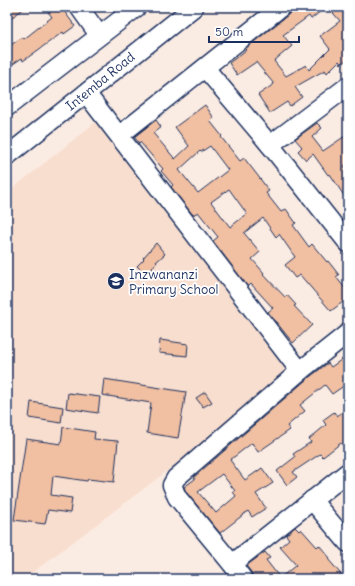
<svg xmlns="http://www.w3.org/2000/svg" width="355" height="586" font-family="Delius,sans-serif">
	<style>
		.built { fill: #f8decf }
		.building { fill: #f1bfa1; stroke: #1b2f5e; fill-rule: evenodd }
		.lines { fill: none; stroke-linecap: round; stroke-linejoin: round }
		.minor-casing { stroke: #1b2f5e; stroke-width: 21 }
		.minor { stroke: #fff; stroke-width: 18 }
		.labels { text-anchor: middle; stroke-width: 3.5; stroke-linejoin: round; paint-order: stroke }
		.street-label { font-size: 13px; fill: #1b2f5e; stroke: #fff }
		.poi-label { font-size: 13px; fill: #1b2f5e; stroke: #fff; text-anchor: start }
	</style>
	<rect width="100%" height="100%" fill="#fbece3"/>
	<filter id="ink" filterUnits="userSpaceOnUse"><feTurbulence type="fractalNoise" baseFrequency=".025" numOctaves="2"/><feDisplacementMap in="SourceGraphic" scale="8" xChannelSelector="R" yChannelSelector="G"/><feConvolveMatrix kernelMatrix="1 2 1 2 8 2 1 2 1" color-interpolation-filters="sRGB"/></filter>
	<g filter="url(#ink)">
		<path class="built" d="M98,120L295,370L154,481L24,579H7V193Z"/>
		<g class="building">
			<path d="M7,7H26L7,21Z"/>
			<path d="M44,7H61L75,26L64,34L63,32L23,61L22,58L7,68V48L22,37L24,39L52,17Z"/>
			<path d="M295,7H326L311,19L309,16L283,35L292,46L274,61L286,76L306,65L309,70L330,49L320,36L340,21L328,7H348V58L341,64L339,61L327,73L325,70L295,87L302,97L290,106L287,102L270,113L258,95L274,84L259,66L256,62L237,75L229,63L246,50L245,49L288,15Z"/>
			<path d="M205,105L214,118L210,121L222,136L221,137L240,161L244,158L258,176L269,191L266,193L281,212L286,209L296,223L293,225L309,247L312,244L327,262L328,261L339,275L336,277L348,292V298L331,311L300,275L295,278L285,265L295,257L279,234L276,237L263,218L244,233L260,252L252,259L264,273L263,274L285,297L287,295L296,305L294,306L312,325L293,343L268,312L273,308L251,284L248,287L213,241L218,237L198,212L193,215L171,187L173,185L161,171L163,169L140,142L139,143L134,137L156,120L161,127L153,133L175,159L189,146L175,127ZM210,146L228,170L198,193L179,170L200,151L201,152ZM229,189L247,214L230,227L211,202Z"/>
			<path d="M317,123L322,128L312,137L323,151L348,134V163L344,166L348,172V202L330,174L328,175L313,154L306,160L298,151L302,147L295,139Z"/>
			<path d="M156,243L165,254L156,262H157L152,268L153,270L147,276L137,266L144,259L143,258Z"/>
			<path d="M160,340L188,344L187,356L159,353Z"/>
			<path d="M348,355V383L332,394L325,385L300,405L305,411L287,426L290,430L258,452L252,443L230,460L245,480L262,468L273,483L256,494L266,508L252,517L248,511L220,533L186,492L184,487L195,479L194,477L307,379L328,363L331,367ZM222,474L235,491L233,492L236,496L216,513L198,492Z"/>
			<path d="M104,379L186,392L178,438L147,433L151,403L102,395Z"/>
			<path d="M205,392L212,402L203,407L196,398Z"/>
			<path d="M68,393L100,397L98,413L66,408Z"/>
			<path d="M31,402L63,407L61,423L29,418Z"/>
			<path d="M348,408V442L343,446L341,443L323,457L320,454L293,472L297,477L287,485L277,471L295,457L293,454L311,442L309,439L326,425L323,420L334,412L337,416Z"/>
			<path d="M63,427L95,432L94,439L118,441L114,482L88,479L87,481L53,476L51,495L72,498L70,513L48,510L45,524L14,520L26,439L61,444Z"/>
			<path d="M295,527L299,531L301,529L317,547L319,545L330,558L328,559L345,579H253L252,573L246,566L265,552L270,558L266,560L280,578L296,565L280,547L289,539L286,535Z"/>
		</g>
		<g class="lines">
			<defs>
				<g id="minor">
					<path d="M79,7L99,35"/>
					<path d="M205,68L270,145L348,243"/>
					<path d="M86,93L300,371"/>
					<path d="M7,107L137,7"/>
					<path d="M120,135L281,7"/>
					<path d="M270,145L348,86"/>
					<path d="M7,156L194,7"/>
					<path d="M312,500L348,543"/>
					<path d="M232,564L348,472"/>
					<path d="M243,579L232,564L177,497L172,485L176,478L300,371L348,333"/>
				</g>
			</defs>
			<use href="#minor" class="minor-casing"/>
			<use href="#minor" class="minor"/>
		</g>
	</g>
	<defs>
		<symbol id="school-disc" viewBox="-11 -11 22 22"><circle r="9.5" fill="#1b2f5e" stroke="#fff"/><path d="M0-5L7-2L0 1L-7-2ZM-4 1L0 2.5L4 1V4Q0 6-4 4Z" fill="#fff"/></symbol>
	</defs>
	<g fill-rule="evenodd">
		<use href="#school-disc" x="106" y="271" width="20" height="20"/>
	</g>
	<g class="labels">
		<g class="street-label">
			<text transform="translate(100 81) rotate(-39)" y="5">Intemba Road</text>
		</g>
		<g class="poi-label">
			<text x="129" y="279">Inzwananzi<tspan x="129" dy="15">Primary School</tspan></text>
		</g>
	</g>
	<rect width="355" height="586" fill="none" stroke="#fff" stroke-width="24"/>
	<rect x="12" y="12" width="331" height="562" fill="none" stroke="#1b2f5e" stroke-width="1.5" filter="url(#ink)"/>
	<path d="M209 36v6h90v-6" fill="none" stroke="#1b2f5e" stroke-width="2"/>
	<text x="215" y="36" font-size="12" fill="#1b2f5e" stroke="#ffffff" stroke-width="3" paint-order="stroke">50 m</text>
</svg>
